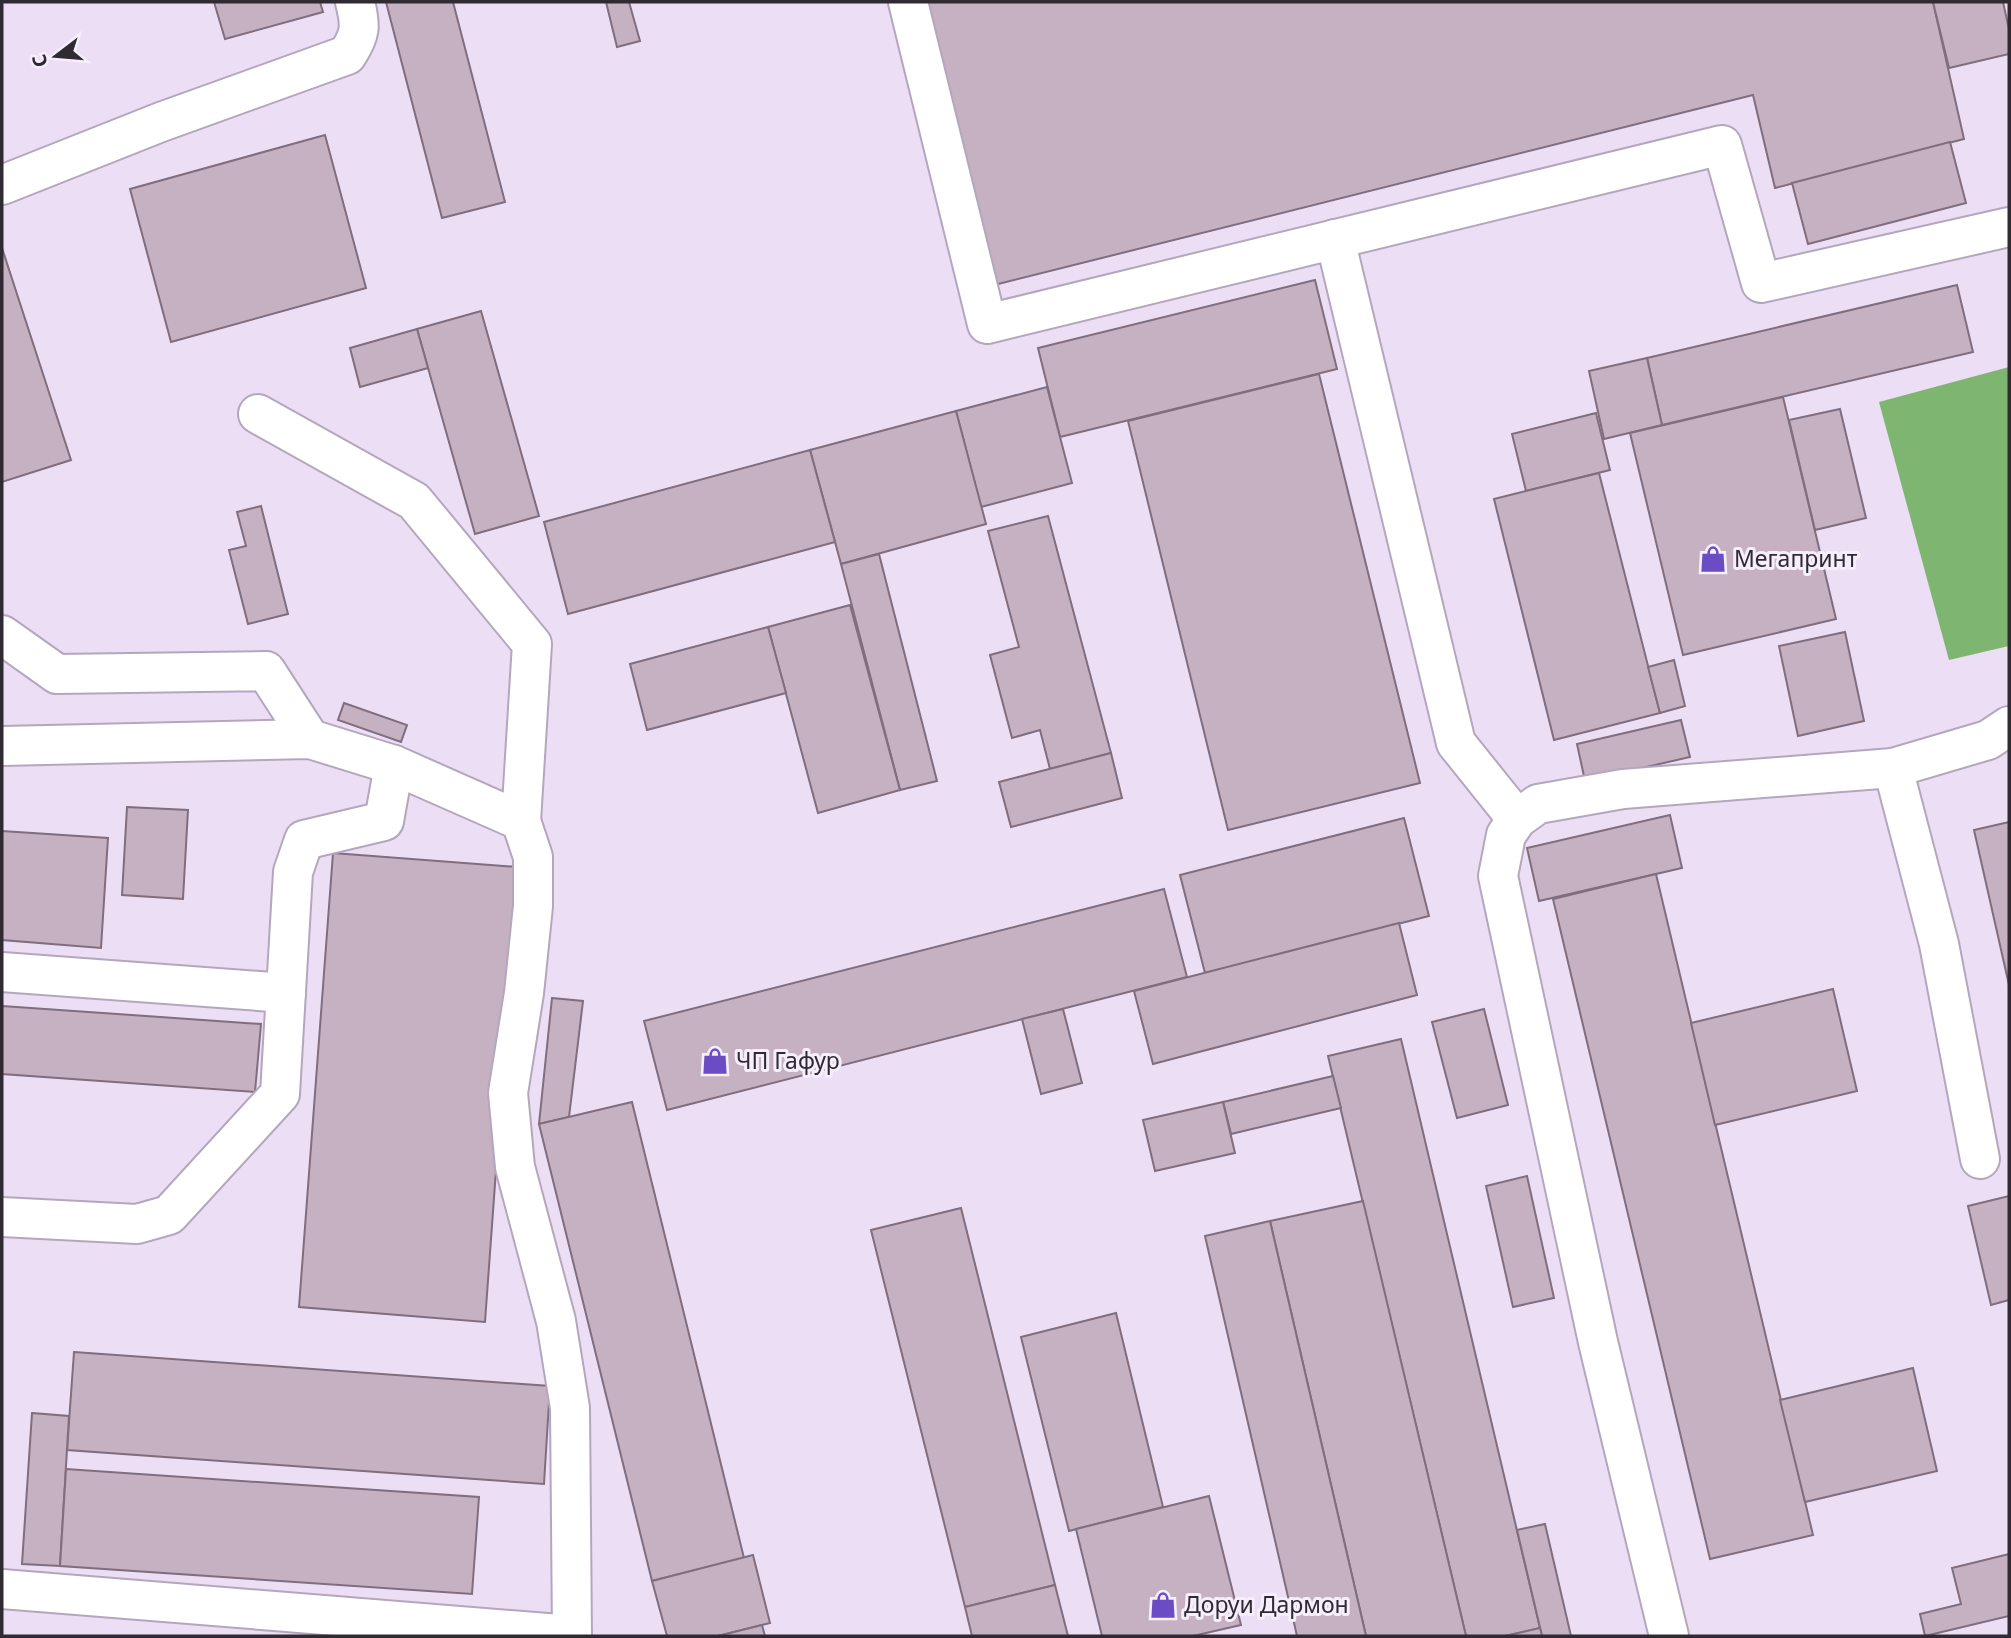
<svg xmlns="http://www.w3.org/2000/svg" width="2011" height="1638" font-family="'Noto Sans',sans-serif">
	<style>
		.forest { fill: #7eb571 }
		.building { fill: #c5b1c2; stroke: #806d7e; stroke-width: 2 }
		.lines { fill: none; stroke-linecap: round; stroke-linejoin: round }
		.minor-casing { stroke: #b4a7bd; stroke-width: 42 }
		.minor { stroke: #fff; stroke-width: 38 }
		.labels { text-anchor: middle; stroke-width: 6; stroke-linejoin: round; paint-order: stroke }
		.poi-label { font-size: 23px; fill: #302b33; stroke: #f6eefc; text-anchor: start }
	</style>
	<rect width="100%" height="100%" fill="#ecdff5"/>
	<path class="forest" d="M2009,367V646L1949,660L1879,402Z"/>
	<g class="building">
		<path d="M214,2H320L323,12L225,39Z"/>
		<path d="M386,2H453L505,202L442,218Z"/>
		<path d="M606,2H629L640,41L617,47Z"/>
		<path d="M921,2H1933L1964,139L1775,188L1753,95L990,286Z"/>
		<path d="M1933,2H2003L2009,29V54L1949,68Z"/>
		<path d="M325,135L366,288L171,342L130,189Z"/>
		<path d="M1950,142L1966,203L1808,244L1792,183Z"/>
		<path d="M2,248L71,460L2,482Z"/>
		<path d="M1315,280L1337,369L1060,437L1038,348Z"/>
		<path d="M1957,285L1973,352L1662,425L1647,358Z"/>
		<path d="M481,311L539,516L475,534L417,329Z"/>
		<path d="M417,329L428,368L360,387L350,348Z"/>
		<path d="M1647,358L1662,425L1604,439L1589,371Z"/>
		<path d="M1319,374L1420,783L1228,830L1128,421Z"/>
		<path d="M1047,387L1072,483L981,507L956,411Z"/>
		<path d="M1783,397L1836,619L1683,655L1630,433Z"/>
		<path d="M1840,409L1866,518L1815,530L1789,420Z"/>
		<path d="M956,411L986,524L841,564L810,450Z"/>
		<path d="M1596,413L1610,470L1526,491L1512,434Z"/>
		<path d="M810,450L835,542L568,614L544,522Z"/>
		<path d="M1599,473L1660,713L1554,740L1494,499Z"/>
		<path d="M261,506L288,614L248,624L229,550L246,546L237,512Z"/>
		<path d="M1048,516L1111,753L1050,769L1040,730L1012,738L990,655L1019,647L988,531Z"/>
		<path d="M879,554L937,781L900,790L841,564Z"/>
		<path d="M850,605L900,790L818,813L768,627Z"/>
		<path d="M768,627L786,693L647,730L630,664Z"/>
		<path d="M1845,632L1864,721L1798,736L1779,646Z"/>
		<path d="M1674,660L1685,706L1660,713L1648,667Z"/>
		<path d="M344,703L407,725L401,742L338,720Z"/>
		<path d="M1681,720L1690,757L1585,781L1577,744Z"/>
		<path d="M1111,753L1122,798L1011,827L999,782Z"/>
		<path d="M127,807L188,810L183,899L122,895Z"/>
		<path d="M1670,815L1682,868L1539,901L1527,848Z"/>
		<path d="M1404,818L1429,916L1205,973L1180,875Z"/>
		<path d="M2009,822V985L1974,830Z"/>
		<path d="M2,831L108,838L101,948L2,940Z"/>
		<path d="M333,853L518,867L485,1322L299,1307Z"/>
		<path d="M1656,874L1813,1535L1710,1559L1553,899Z"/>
		<path d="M1164,889L1187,977L667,1110L644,1021Z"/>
		<path d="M1399,923L1417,995L1153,1064L1134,991Z"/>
		<path d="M1833,989L1857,1091L1715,1125L1691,1023Z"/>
		<path d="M552,998L583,1001L569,1117L539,1124Z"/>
		<path d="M2,1006L261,1024L255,1092L2,1074Z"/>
		<path d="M1063,1009L1082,1083L1041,1094L1022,1019Z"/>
		<path d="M1484,1009L1508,1105L1457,1118L1432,1022Z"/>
		<path d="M1401,1039L1540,1628L1505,1636H1466L1328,1056Z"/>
		<path d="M1333,1076L1341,1108L1231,1134L1223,1102Z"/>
		<path d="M632,1102L744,1558L652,1581L539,1124Z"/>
		<path d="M1223,1102L1235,1153L1155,1171L1143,1120Z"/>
		<path d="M1527,1176L1554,1298L1513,1307L1486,1186Z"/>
		<path d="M2009,1196V1300L1991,1305L1968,1206Z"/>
		<path d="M1363,1201L1466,1636H1366L1270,1221Z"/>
		<path d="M961,1208L1055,1585L965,1607L871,1230Z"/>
		<path d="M1270,1221L1366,1636H1297L1205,1236Z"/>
		<path d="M1116,1313L1163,1507L1069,1531L1021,1337Z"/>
		<path d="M74,1352L550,1386L544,1484L67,1450Z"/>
		<path d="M1913,1368L1937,1471L1805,1502L1780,1400Z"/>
		<path d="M32,1413L69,1416L60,1566L22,1564Z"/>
		<path d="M66,1469L479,1497L472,1594L60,1566Z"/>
		<path d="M1209,1496L1241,1625L1193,1636H1102L1076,1529Z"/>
		<path d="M1545,1524L1571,1636H1542L1517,1530Z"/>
		<path d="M2009,1554V1616L1925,1636L1920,1614L1961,1604L1952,1568Z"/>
		<path d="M753,1555L770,1623L718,1636H667L652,1581Z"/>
		<path d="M1055,1585L1068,1636H972L965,1607Z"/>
		<path d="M762,1625L765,1636H718Z"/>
		<path d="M1540,1628L1542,1636H1505Z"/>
	</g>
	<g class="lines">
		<defs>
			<g id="minor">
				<path d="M908,2L987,324L1722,145L1761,283L2009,227"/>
				<path d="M2,185L161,122L347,55C361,34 361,26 355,2"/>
				<path d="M1335,239L1456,743L1517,819"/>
				<path d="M258,414L414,501L532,644L521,821"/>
				<path d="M2,635L57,674L266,671L310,739"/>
				<path d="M2,746L310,739L394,765L521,821L533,857V906L524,993L508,1093L515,1167L556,1321L570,1408L572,1636"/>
				<path d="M1893,768L1988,740L2009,726"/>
				<path d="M2,972L286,993"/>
				<path d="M2,1217L137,1224L169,1215L280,1094L293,872L304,840L384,821L394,765"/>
				<path d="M2,1589L572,1635"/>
				<path d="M1669,1636L1598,1342L1498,876L1506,835L1517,819L1538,804L1623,789L1893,768L1939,944L1980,1159"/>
			</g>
		</defs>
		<use href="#minor" class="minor-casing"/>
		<use href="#minor" class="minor"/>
	</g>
	<defs>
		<symbol id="shop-bare" viewBox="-9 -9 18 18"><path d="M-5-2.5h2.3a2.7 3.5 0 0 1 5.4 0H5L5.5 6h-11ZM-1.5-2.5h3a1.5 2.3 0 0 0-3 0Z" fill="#6c4cc5" stroke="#f6eefc" stroke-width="2.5" paint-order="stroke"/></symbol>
	</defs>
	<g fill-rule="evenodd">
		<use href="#shop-bare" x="1694" y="540" width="38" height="38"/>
		<use href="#shop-bare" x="696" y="1042" width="38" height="38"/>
		<use href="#shop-bare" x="1144" y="1586" width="38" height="38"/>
	</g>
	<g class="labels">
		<g class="poi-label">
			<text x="1734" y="567">Мегапринт</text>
			<text x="736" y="1069">ЧП Гафур</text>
			<text x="1184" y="1613">Доруи Дармон</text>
		</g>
	</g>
	<rect width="2011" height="1638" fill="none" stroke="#302b33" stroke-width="7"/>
	<g transform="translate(56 56) rotate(254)" stroke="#f6eefc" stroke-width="5" paint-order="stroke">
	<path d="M0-5L12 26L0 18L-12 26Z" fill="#302b33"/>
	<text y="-10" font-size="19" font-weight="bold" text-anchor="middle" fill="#302b33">С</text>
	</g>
</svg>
